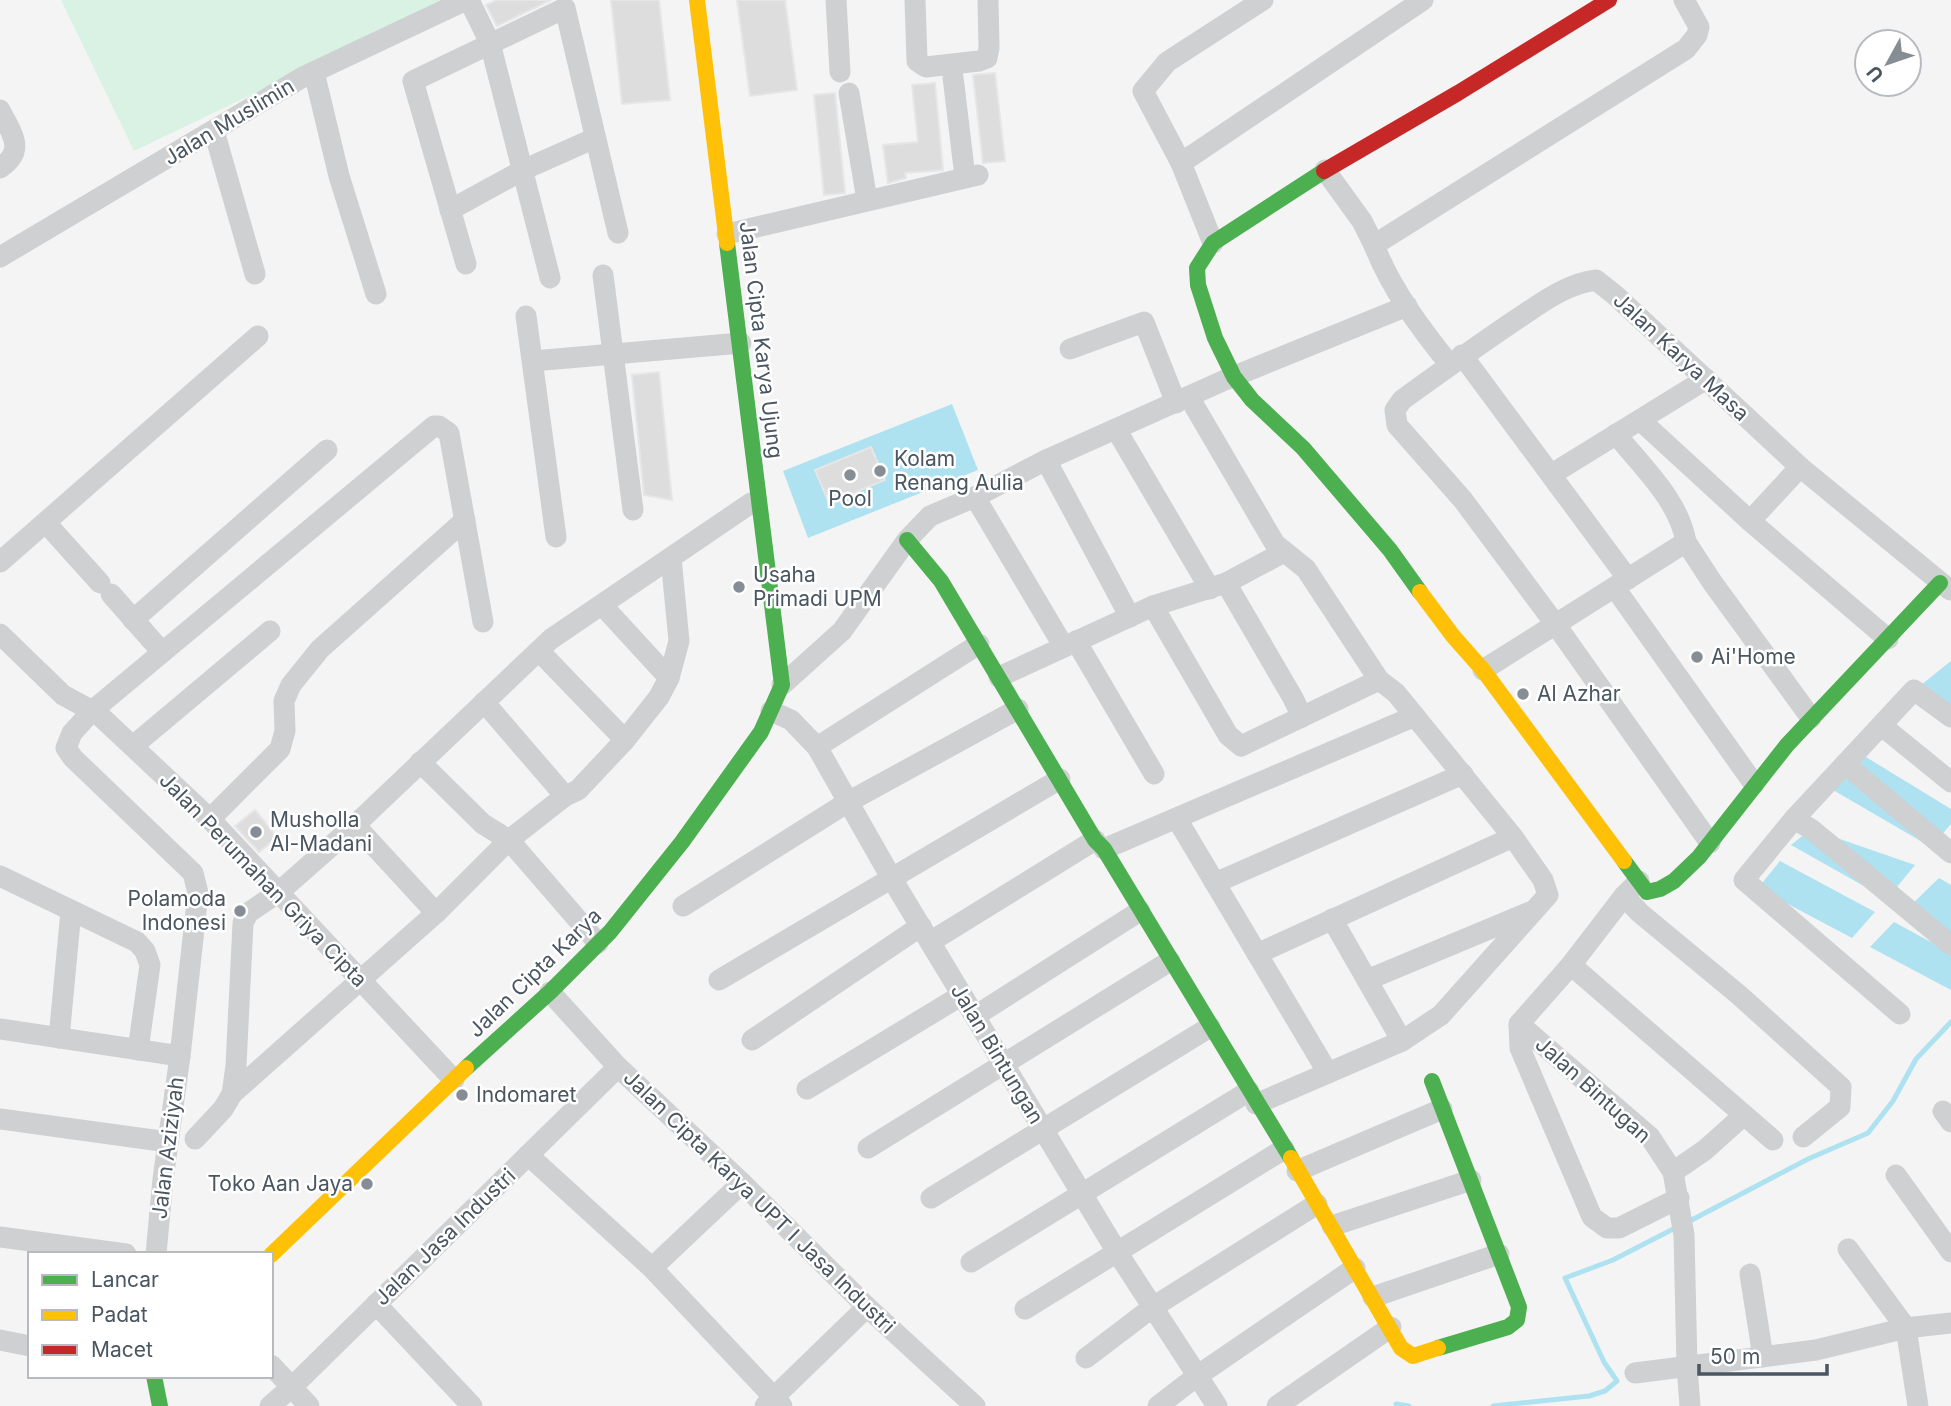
<svg xmlns="http://www.w3.org/2000/svg" width="1951" height="1406" font-family="Inter,sans-serif">
	<style>
		.green { fill: #d9f2e3 }
		.water { fill: #aee2f0 }
		.lines { fill: none; stroke-linecap: round; stroke-linejoin: round }
		.stream { stroke: #aee2f0; stroke-width: 5 }
		.building { fill: #ddddde; stroke: #e5e6e7; stroke-width: 2 }
		.street { stroke: #ced0d2; stroke-width: 21 }
		.fast { stroke: #4caf50; stroke-width: 16 }
		.slow { stroke: #ffc107; stroke-width: 16 }
		.jam { stroke: #c62828; stroke-width: 16 }
		.poi-dot { fill: #868d94; stroke: #fff; stroke-width: 2.5 }
		.labels { text-anchor: middle; stroke-width: 5; stroke-linejoin: round; paint-order: stroke }
		.street-label { font-size: 21px; fill: #4a5661; stroke: #fff }
		.poi-label { font-size: 21px; fill: #4a5661; stroke: #fff; text-anchor: start }
	</style>
	<rect width="100%" height="100%" fill="#f4f4f4"/>
	<path class="green" d="M61,0H449L134,151Z"/>
	<g class="water">
		<path d="M952,404L978,470L808,538L783,471Z"/>
		<path d="M1951,661V705L1921,685Z"/>
		<path d="M1861,754L1951,809V824L1931,847L1833,790Z"/>
		<path d="M1811,829L1915,865L1887,899L1791,845Z"/>
		<path d="M1780,861L1875,912L1852,938L1758,888Z"/>
		<path d="M1939,878L1951,885V935L1906,910Z"/>
		<path d="M1894,922L1951,953V990L1870,947Z"/>
	</g>
	<g class="lines">
		<g class="stream">
			<path d="M1686,1223L1808,1159L1868,1133L1893,1101L1916,1059L1951,1022"/>
			<path d="M1397,1406L1396,1404L1409,1406"/>
			<path d="M1493,1406L1589,1396L1605,1391L1617,1381L1604,1362L1565,1278L1613,1260L1677,1227"/>
		</g>
	</g>
	<g class="building">
		<path d="M497,0H551L497,26L486,5Z"/>
		<path d="M611,0H659L670,100L622,104Z"/>
		<path d="M737,0H785L797,90L750,96Z"/>
		<path d="M995,73L1005,161L983,163L973,75Z"/>
		<path d="M935,83L943,170L905,173L906,178L888,183L883,145L918,142L912,85Z"/>
		<path d="M835,93L845,193L824,195L814,95Z"/>
		<path d="M659,372L672,500L644,495L632,375Z"/>
		<path d="M871,447L885,480L829,503L815,470Z"/>
		<path d="M255,810L277,837L259,852L235,826Z"/>
	</g>
	<g class="lines">
		<g class="street">
			<path d="M469,0L490,43L550,278"/>
			<path d="M836,0L840,72"/>
			<path d="M915,0L917,61L926,67L979,61L987,58L989,48L988,0"/>
			<path d="M314,72L339,176L376,294"/>
			<path d="M953,77L965,177"/>
			<path d="M849,93L867,200"/>
			<path d="M0,110C11,133 27,150 0,168"/>
			<path d="M214,131L255,274"/>
			<path d="M1181,163L1423,0"/>
			<path d="M1325,170L1362,221L1374,245L1686,49L1697,35L1699,27L1684,0"/>
			<path d="M450,210L523,170L595,138"/>
			<path d="M727,234L978,175"/>
			<path d="M1213,243L1181,163L1143,91L1167,62L1263,0"/>
			<path d="M1374,245C1391,289 1421,329 1450,365"/>
			<path d="M0,257L303,77L466,0"/>
			<path d="M466,264L413,81L565,8L618,233"/>
			<path d="M603,275L633,510"/>
			<path d="M526,316L556,537"/>
			<path d="M1070,349L1144,322L1176,403"/>
			<path d="M1462,355L1628,579"/>
			<path d="M533,361L741,343"/>
			<path d="M1189,397L1275,544L1306,569L1379,680L1396,693L1513,837L1543,880L1548,895L1441,1015L1402,1041L1256,1104"/>
			<path d="M1640,420L1750,521L1888,639"/>
			<path d="M1116,429L1210,589"/>
			<path d="M1616,434C1642,467 1679,500 1686,542"/>
			<path d="M1046,460L1130,617"/>
			<path d="M1552,474L1706,379"/>
			<path d="M975,497L1064,647"/>
			<path d="M1750,521L1800,467"/>
			<path d="M46,523L100,583"/>
			<path d="M0,562L258,336"/>
			<path d="M1226,583L1293,698L1302,717"/>
			<path d="M1615,588L1754,784"/>
			<path d="M111,594L162,652"/>
			<path d="M602,605L669,678"/>
			<path d="M1153,606L1228,735L1241,746L1379,680"/>
			<path d="M133,620L327,450"/>
			<path d="M0,634L63,695L98,714L210,819L454,1080"/>
			<path d="M1076,641L1154,774"/>
			<path d="M539,651L625,740"/>
			<path d="M1483,670L1686,542L1712,582L1811,718"/>
			<path d="M999,677L1153,606L1226,583L1284,552"/>
			<path d="M782,685L842,631L907,540L930,516L975,497L1046,460L1225,380L1407,306"/>
			<path d="M484,702L565,796"/>
			<path d="M771,711L791,720L817,747L892,879L1117,1252L1217,1406"/>
			<path d="M1882,726L1951,782"/>
			<path d="M133,746L270,631"/>
			<path d="M817,747L979,644"/>
			<path d="M420,762L483,824L509,840L598,943"/>
			<path d="M1845,764L1951,853"/>
			<path d="M210,819L280,749L285,731L284,701L291,685L320,649L465,520"/>
			<path d="M1177,819L1328,1073"/>
			<path d="M1794,819L1811,829L1951,945"/>
			<path d="M355,825L436,913"/>
			<path d="M1710,843L1556,625L1463,500L1397,425L1395,410L1402,400C1439,373 1476,347 1514,321C1540,304 1565,284 1596,280L1615,295L1800,467L1950,590"/>
			<path d="M1104,849L1415,716"/>
			<path d="M0,876L137,942L145,951L150,965L138,1050"/>
			<path d="M1639,881L1624,896L1571,965L1519,1024L1520,1048L1592,1217L1607,1228H1619L1679,1198"/>
			<path d="M1215,883L1463,774"/>
			<path d="M1624,896L1640,913L1739,995L1841,1087L1840,1107L1803,1137"/>
			<path d="M683,906L848,802L1018,709"/>
			<path d="M1332,919L1402,1041"/>
			<path d="M930,942L1095,840"/>
			<path d="M1257,954L1513,837"/>
			<path d="M1571,965L1773,1140"/>
			<path d="M719,980L1060,779"/>
			<path d="M1367,980L1530,912"/>
			<path d="M550,992L618,1067L742,1183L867,1307L975,1406"/>
			<path d="M1900,1014L1744,880L1794,819L1914,690L1951,717"/>
			<path d="M975,1016L1140,911"/>
			<path d="M1519,1024L1650,1137L1673,1172L1684,1235L1687,1366L1690,1406"/>
			<path d="M0,1029L180,1056L163,1179L156,1254"/>
			<path d="M59,1038L71,911"/>
			<path d="M752,1040L921,926"/>
			<path d="M180,1056L198,893L193,873L73,758L66,748L72,733L92,711L434,426H439L449,433L483,622"/>
			<path d="M807,1089L962,995"/>
			<path d="M232,1094L436,913L509,840L565,796L578,790L625,740L659,697L669,678L679,641L671,558"/>
			<path d="M1943,1111L1951,1122"/>
			<path d="M0,1119L168,1142"/>
			<path d="M195,1139L223,1109L232,1094L236,1066L243,923L248,913L279,892L355,825L551,639L751,503"/>
			<path d="M868,1148L1170,961"/>
			<path d="M528,1155L652,1268L782,1406"/>
			<path d="M1297,1171L1442,1109"/>
			<path d="M1673,1172L1705,1150L1744,1115"/>
			<path d="M1896,1175L1951,1252"/>
			<path d="M931,1198L1210,1027"/>
			<path d="M1332,1226L1471,1180"/>
			<path d="M0,1237L126,1254"/>
			<path d="M1848,1249L1906,1328L1951,1323"/>
			<path d="M971,1262L1249,1091"/>
			<path d="M652,1268L742,1183"/>
			<path d="M1750,1274L1763,1357"/>
			<path d="M1373,1297L1499,1254"/>
			<path d="M376,1304L472,1406"/>
			<path d="M1025,1309L1284,1149"/>
			<path d="M0,1340L30,1346"/>
			<path d="M1086,1358L1153,1307L1317,1204"/>
			<path d="M271,1365L309,1406"/>
			<path d="M1635,1373L1816,1350L1906,1328L1918,1406"/>
			<path d="M270,1406L292,1387L618,1067"/>
			<path d="M765,1406L867,1307"/>
			<path d="M1158,1406L1197,1376L1355,1268"/>
			<path d="M1277,1406L1391,1327"/>
		</g>
		<g class="fast">
			<path d="M1324,171L1213,243L1197,268L1198,285L1215,338L1234,377L1252,400L1303,448L1390,550L1420,592"/>
			<path d="M907,540L941,581L1095,840L1104,849L1291,1158"/>
			<path d="M1624,861L1647,892L1660,889L1674,881L1699,857L1787,745L1940,583"/>
			<path d="M466,1068L550,992L610,932L682,842L761,732L782,685L727,243"/>
			<path d="M1432,1081L1519,1307L1517,1320L1508,1327L1438,1348"/>
			<path d="M154,1376L160,1406"/>
		</g>
		<g class="slow">
			<path d="M697,0L727,243"/>
			<path d="M1420,592L1453,636L1483,670L1624,861"/>
			<path d="M1291,1158L1401,1348L1413,1356L1438,1348"/>
			<path d="M271,1255L466,1068"/>
		</g>
		<path class="jam" d="M1324,171L1458,93L1609,0"/>
	</g>
	<g class="poi-dot">
		<circle cx="880" cy="471" r="7"/>
		<circle cx="850" cy="475" r="7"/>
		<circle cx="739" cy="587" r="7"/>
		<circle cx="1697" cy="657" r="7"/>
		<circle cx="1523" cy="694" r="7"/>
		<circle cx="256" cy="832" r="7"/>
		<circle cx="240" cy="911" r="7"/>
		<circle cx="462" cy="1095" r="7"/>
		<circle cx="367" cy="1184" r="7"/>
	</g>
	<g class="labels">
		<g class="street-label">
			<text transform="translate(229 122) rotate(-31)" y="7">Jalan Muslimin</text>
			<text transform="translate(761 340) rotate(83)" y="7">Jalan Cipta Karya Ujung</text>
			<text transform="translate(1681 357) rotate(43)" y="7">Jalan Karya Masa</text>
			<text transform="translate(263 880) rotate(46)" y="7">Jalan Perumahan Griya Cipta</text>
			<text transform="translate(535 973) rotate(-44)" y="7">Jalan Cipta Karya</text>
			<text transform="translate(997 1054) rotate(59)" y="7">Jalan Bintungan</text>
			<text transform="translate(1593 1090) rotate(42)" y="7">Jalan Bintugan</text>
			<text transform="translate(168 1148) rotate(-83)" y="7">Jalan Aziziyah</text>
			<text transform="translate(759 1202) rotate(44)" y="7">Jalan Cipta Karya UPT I Jasa Industri</text>
			<text transform="translate(445 1237) rotate(-44)" y="7">Jalan Jasa Industri</text>
		</g>
		<g class="poi-label">
			<text x="894" y="466">Kolam<tspan x="894" dy="24">Renang Aulia</tspan></text>
			<text x="850" y="506" text-anchor="middle">Pool</text>
			<text x="753" y="582">Usaha<tspan x="753" dy="24">Primadi UPM</tspan></text>
			<text x="1711" y="664">Ai'Home</text>
			<text x="1537" y="701">Al Azhar</text>
			<text x="270" y="827">Musholla<tspan x="270" dy="24">Al-Madani</tspan></text>
			<text x="226" y="906" text-anchor="end">Polamoda<tspan x="226" dy="24">Indonesi</tspan></text>
			<text x="476" y="1102">Indomaret</text>
			<text x="353" y="1191" text-anchor="end">Toko Aan Jaya</text>
		</g>
	</g>
	<rect x="28" y="1252" width="245" height="126" fill="#ffffff" stroke="#b7bbc0" stroke-width="2"/>
	<rect x="42" y="1275" width="35" height="10" fill="#4caf50" stroke="#b7bbc0" stroke-width="2"/>
	<text x="91" y="1287" font-size="21" fill="#4a5661">Lancar</text>
	<rect x="42" y="1310" width="35" height="10" fill="#ffc107" stroke="#b7bbc0" stroke-width="2"/>
	<text x="91" y="1322" font-size="21" fill="#4a5661">Padat</text>
	<rect x="42" y="1345" width="35" height="10" fill="#c62828" stroke="#b7bbc0" stroke-width="2"/>
	<text x="91" y="1357" font-size="21" fill="#4a5661">Macet</text>
	<g transform="translate(1888 63) rotate(230)"><circle r="33" fill="#ffffff" stroke="#b7bbc0" stroke-width="2"/>
	<path d="M0-5L12 26L0 18L-12 26Z" fill="#868d94"/>
	<text y="-10" font-size="19" font-weight="bold" text-anchor="middle" fill="#4a5661">U</text>
	</g>
	<path d="M1699 1364v10h128v-10" fill="none" stroke="#4a5661" stroke-width="3.5"/>
	<text x="1710" y="1364" font-size="21" fill="#4a5661" stroke="#ffffff" stroke-width="5" paint-order="stroke">50 m</text>
</svg>
